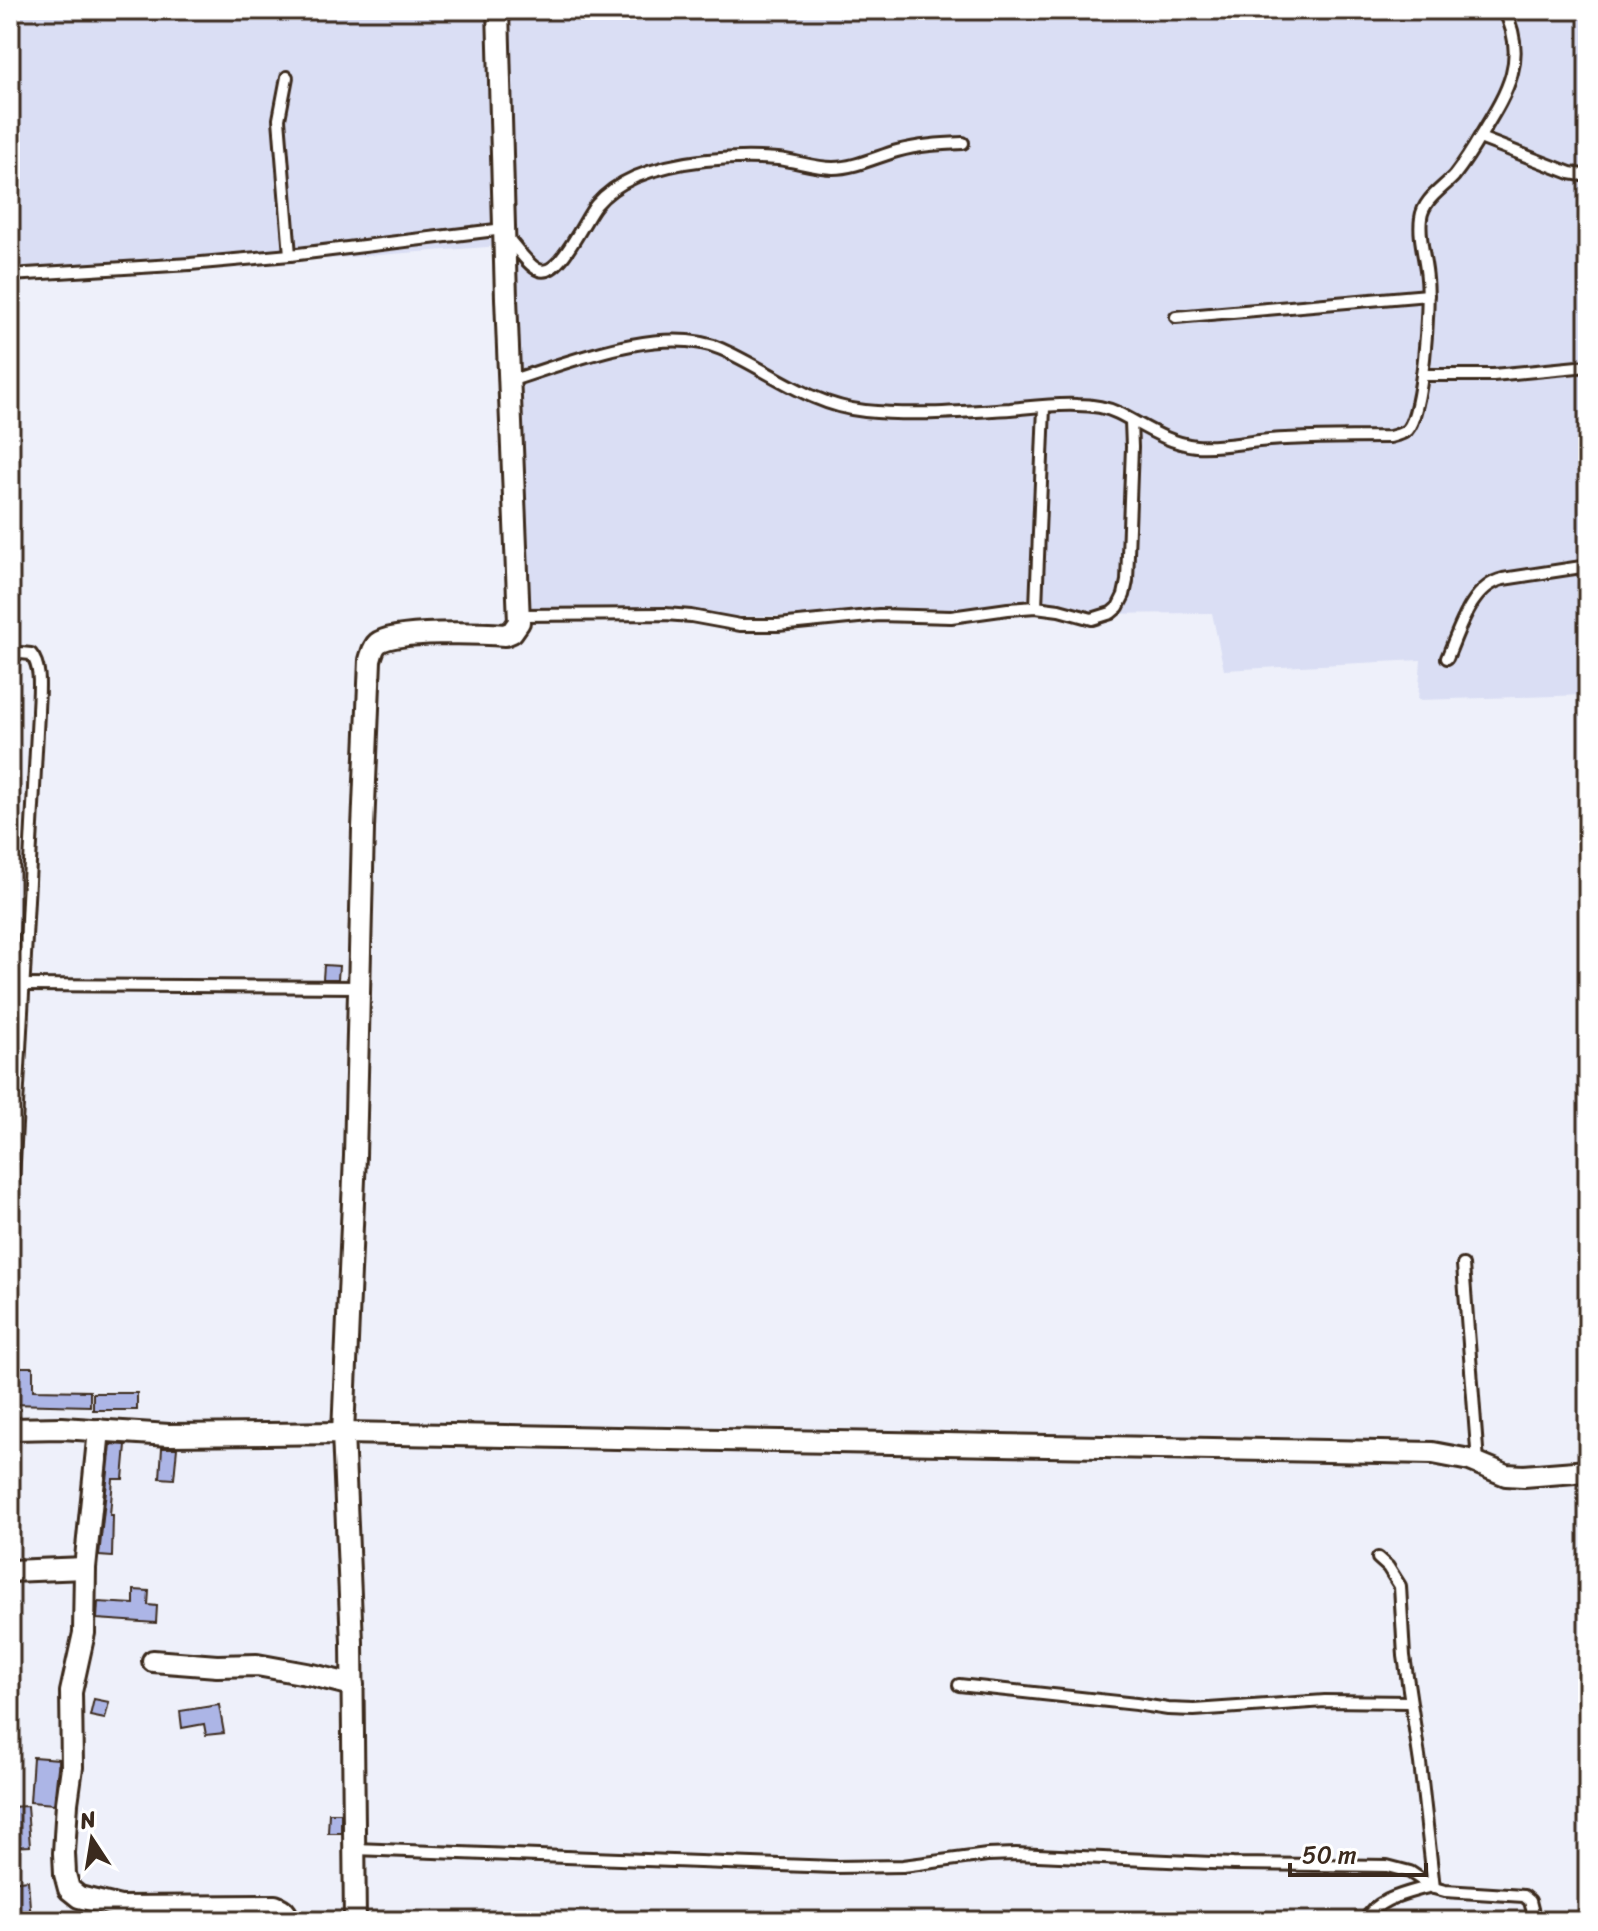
<svg xmlns="http://www.w3.org/2000/svg" width="1598" height="1931" font-family="Sriracha,sans-serif">
	<style>
		.built { fill: #dadef4 }
		.building { fill: #acb5e6; stroke: #3b2a1e; stroke-width: 2 }
		.lines { fill: none; stroke-linecap: round; stroke-linejoin: round }
		.lane-casing { stroke: #3b2a1e; stroke-width: 16 }
		.street-casing { stroke: #3b2a1e; stroke-width: 26 }
		.lane { stroke: #fff; stroke-width: 10 }
		.street { stroke: #fff; stroke-width: 20 }
	</style>
	<rect width="100%" height="100%" fill="#eef0fa"/>
	<filter id="ink" filterUnits="userSpaceOnUse"><feTurbulence type="fractalNoise" baseFrequency=".0125" numOctaves="2"/><feDisplacementMap in="SourceGraphic" scale="16" xChannelSelector="R" yChannelSelector="G"/><feConvolveMatrix kernelMatrix="1 2 1 2 8 2 1 2 1" color-interpolation-filters="sRGB"/></filter>
	<g filter="url(#ink)">
		<path class="built" d="M10,10H1588V695L1418,700L1421,660L1224,670L1212,613L516,618L501,246L10,282Z"/>
		<g class="building">
			<path d="M324,965L339,966L338,979H323Z"/>
			<path d="M10,1367H33V1390L90,1391V1406L10,1404Z"/>
			<rect x="93" y="1393" width="44" height="17"/>
			<path d="M111,1444L126,1445L123,1479H113L110,1515H113L112,1557L99,1556Z"/>
			<path d="M162,1448H177L174,1479L160,1478Z"/>
			<path d="M134,1590L149,1591L148,1605L157,1606L156,1623L97,1619L98,1602L134,1604Z"/>
			<path d="M94,1699L109,1702L105,1719L90,1716Z"/>
			<path d="M219,1705L224,1733L206,1735L204,1724L182,1728L180,1711Z"/>
			<path d="M33,1757L59,1759L54,1804L30,1802Z"/>
			<path d="M27,1806L30,1846L10,1847V1807Z"/>
			<path d="M329,1813H341V1833H328Z"/>
			<path d="M28,1880L31,1921H12L10,1882Z"/>
		</g>
		<g class="lines">
			<defs>
				<g id="lane">
					<path d="M287,77L279,119L290,255"/>
					<path d="M1480,138L1570,173L1588,176"/>
					<path d="M505,235C513,243 529,267 539,270C560,278 584,219 596,205C607,192 619,184 635,177C676,160 734,155 778,159C796,161 815,168 833,168C854,168 876,157 897,151C919,145 941,144 963,143"/>
					<path d="M10,275L190,264L290,255L504,229"/>
					<path d="M1176,317L1428,295"/>
					<path d="M1422,375H1493L1588,366"/>
					<path d="M509,381C567,363 662,323 721,349C769,370 811,406 865,411C913,416 962,412 1010,409C1032,407 1055,404 1077,405C1091,405 1106,407 1118,413C1144,426 1167,443 1196,446C1220,448 1245,442 1269,440C1309,437 1350,437 1390,437C1396,435 1403,434 1407,430C1423,413 1430,304 1427,279C1426,260 1418,238 1421,218C1423,200 1442,189 1454,176C1464,163 1473,149 1481,135C1506,94 1529,59 1504,10"/>
					<path d="M1036,607L1044,407"/>
					<path d="M519,615L665,614L691,616L740,625H778L879,615L951,617L1008,609L1036,607L1059,610L1092,619L1111,613L1118,607L1124,595L1127,581L1132,447L1131,421"/>
					<path d="M10,652L31,654C43,668 38,695 38,713L10,1236"/>
					<path d="M1447,658C1459,631 1471,586 1503,579L1588,566"/>
					<path d="M23,985L359,987"/>
					<path d="M1463,1265L1478,1462"/>
					<path d="M1378,1558L1388,1567L1400,1586L1404,1656L1420,1763L1434,1888"/>
					<path d="M959,1685L1136,1704L1168,1709L1194,1710L1325,1701L1409,1702"/>
					<path d="M355,1849L835,1867L903,1866L987,1855L1016,1854L1233,1864L1387,1866L1410,1872L1434,1888L1445,1891L1524,1896L1530,1901L1535,1921"/>
					<path d="M1365,1921C1376,1898 1408,1893 1431,1886"/>
				</g>
				<g id="street">
					<path d="M10,1429L62,1428L169,1435L343,1433L1433,1453L1470,1460L1506,1475L1524,1476L1588,1471"/>
					<path d="M99,1430L85,1568L84,1633L71,1692L72,1767L67,1803L64,1853L65,1874L69,1889L79,1897L120,1907L275,1906C283,1909 287,1912 288,1921"/>
					<path d="M10,1571L85,1568"/>
					<path d="M153,1661L217,1666L257,1665L312,1675L353,1685"/>
					<path d="M355,1921L352,1642L343,1433L355,1156L363,829L370,660C372,654 373,647 378,643C393,630 482,633 505,635L512,632L519,622L506,298L498,10"/>
				</g>
			</defs>
			<use href="#lane" class="lane-casing"/>
			<use href="#street" class="street-casing"/>
			<use href="#lane" class="lane"/>
			<use href="#street" class="street"/>
		</g>
	</g>
	<rect width="1598" height="1931" fill="none" stroke="#fff" stroke-width="40"/>
	<rect x="20" y="20" width="1558" height="1891" fill="none" stroke="#3b2a1e" stroke-width="3" filter="url(#ink)"/>
	<g transform="translate(92 1839) rotate(348)" stroke="#ffffff" stroke-width="6" paint-order="stroke">
	<path d="M0-6L14 30L0 20L-14 30Z" fill="#3b2a1e"/>
	<text y="-12" font-size="22" font-weight="bold" text-anchor="middle" fill="#3b2a1e">N</text>
	</g>
	<path d="M1290 1863v12h136v-12" fill="none" stroke="#3b2a1e" stroke-width="4"/>
	<text x="1302" y="1863" font-size="24" fill="#3b2a1e" stroke="#ffffff" stroke-width="6" paint-order="stroke">50 m</text>
</svg>
